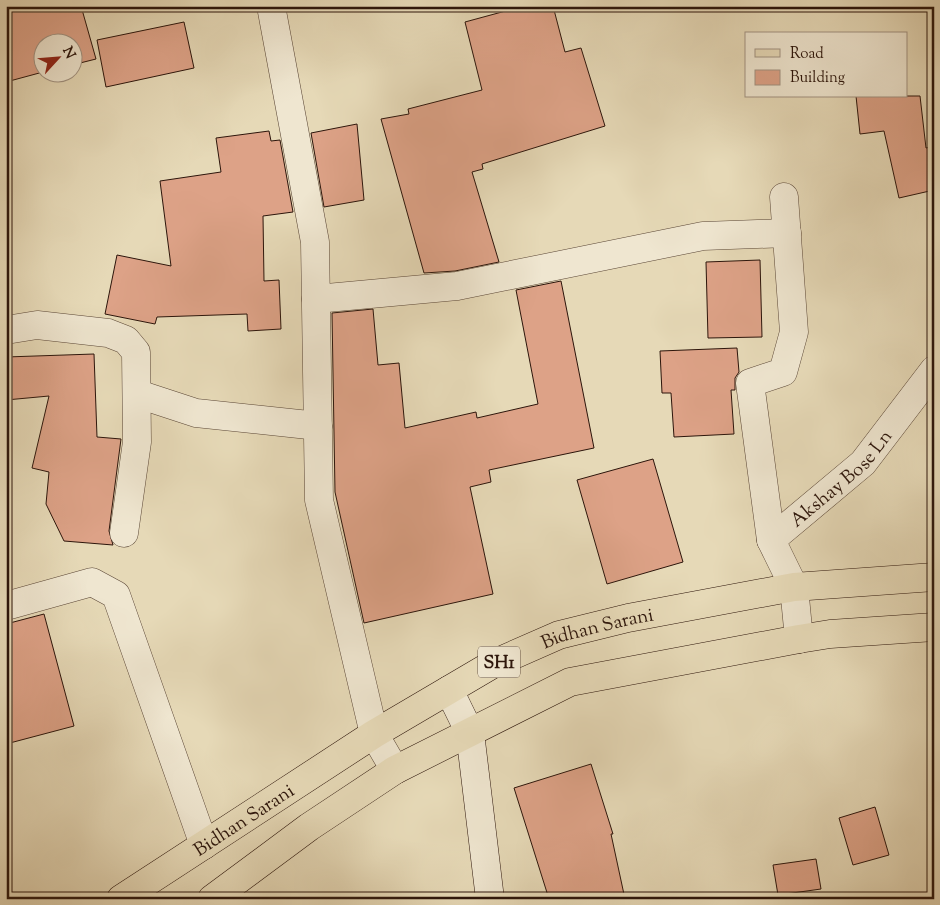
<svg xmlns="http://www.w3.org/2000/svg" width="940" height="905" font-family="'Sorts Mill Goudy',serif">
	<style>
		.building { fill: #dda287; stroke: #2c150b }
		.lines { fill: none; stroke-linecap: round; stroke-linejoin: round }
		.street-casing { stroke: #5a4636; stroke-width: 29 }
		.secondary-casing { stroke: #2c150b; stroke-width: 29 }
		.primary-casing { stroke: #2c150b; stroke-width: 29 }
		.street { stroke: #efe6d0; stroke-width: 28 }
		.secondary { stroke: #efe6d0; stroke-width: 28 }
		.primary { stroke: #e6d9b7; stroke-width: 28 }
		.labels { text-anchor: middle; stroke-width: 4; stroke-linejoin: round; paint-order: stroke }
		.shield { fill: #efe6d0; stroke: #665446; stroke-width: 1 }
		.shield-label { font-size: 18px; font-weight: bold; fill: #2c150b }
		.street-label { font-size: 19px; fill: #2c150b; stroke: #efe6d0 }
	</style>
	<rect width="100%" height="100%" fill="#e6d9b7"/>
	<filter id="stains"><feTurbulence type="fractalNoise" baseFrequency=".004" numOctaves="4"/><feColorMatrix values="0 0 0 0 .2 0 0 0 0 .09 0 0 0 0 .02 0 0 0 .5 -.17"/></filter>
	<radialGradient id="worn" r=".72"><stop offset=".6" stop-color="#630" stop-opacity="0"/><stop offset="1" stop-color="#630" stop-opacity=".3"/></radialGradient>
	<g class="building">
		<path d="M6,6H81L96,59L72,65V42H42L43,72L6,82Z"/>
		<path d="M524,6H553L565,52L581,48L605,126L482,164L483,169L472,172L499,262L455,271L424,273L381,119L409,114L408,109L482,90L465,22Z"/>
		<path d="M184,22L194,68L106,87L97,40Z"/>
		<path d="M856,96H920L926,148L934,146V190L899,198L884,131L860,134Z"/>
		<path d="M357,124L364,200L324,207L311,133Z"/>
		<path d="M269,131L271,141L280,140L293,212L263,216L264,281L279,280L281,329L248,331L247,314L157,317L155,324L105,314L117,255L171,266L160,181L221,172L216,138Z"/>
		<path d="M760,260L762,337L708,338L706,262Z"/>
		<path d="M561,281L594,448L489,470L491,482L470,487L493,594L364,623L335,492L332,313L373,309L378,365L399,363L405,428L476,412L477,418L538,404L516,290Z"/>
		<path d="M737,348L739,372L735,378V390H731L734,434L674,437L671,393H662L660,351Z"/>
		<path d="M94,354L97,437L121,439L109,531L113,545L64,541L46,504L49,472L32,468L49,396L6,400V357Z"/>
		<path d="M653,459L683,562L607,584L577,480Z"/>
		<path d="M44,614L74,726L6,744V624Z"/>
		<path d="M591,764L613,834H611L625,899H549L514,788Z"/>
		<path d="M875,807L889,855L853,865L839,818Z"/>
		<path d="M816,859L821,889L778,895L773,865Z"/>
	</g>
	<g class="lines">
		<defs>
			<g id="street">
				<path d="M271,6L315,242L319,500L374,734L395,770"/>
				<path d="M316,299L457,286L703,236L787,233"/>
				<path d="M6,330L37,325L108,333L126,340L136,352L137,442L124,533"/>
				<path d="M138,394L196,413L318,426"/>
				<path d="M771,540L750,383L783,372L794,332L784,197"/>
				<path d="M6,606L92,582L116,595L204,845"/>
				<path id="s1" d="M799,639L794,587L771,540L863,463L934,370"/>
			</g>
			<path id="secondary" d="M449,690L470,733L490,899"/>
			<g id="primary">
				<path id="s2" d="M121,899L374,734L493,664L559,635L628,618L794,587L934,577"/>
				<path d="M212,899L309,827L395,770L570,682L799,639L830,634L934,627"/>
			</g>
		</defs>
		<use href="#street" class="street-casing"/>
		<use href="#secondary" class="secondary-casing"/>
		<use href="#primary" class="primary-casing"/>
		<use href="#street" class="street"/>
		<use href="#secondary" class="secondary"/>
		<use href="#primary" class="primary"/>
	</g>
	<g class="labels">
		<rect class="shield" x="478" y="646.5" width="42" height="31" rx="4"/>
		<g class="shield-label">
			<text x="499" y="668">SH1</text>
		</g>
		<g class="street-label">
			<text dy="7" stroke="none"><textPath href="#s1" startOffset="198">Akshay Bose Ln</textPath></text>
			<text dy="7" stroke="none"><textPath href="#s2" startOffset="551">Bidhan Sarani</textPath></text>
			<text dy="7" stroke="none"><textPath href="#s2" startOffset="146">Bidhan Sarani</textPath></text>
		</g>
	</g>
	<rect width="940" height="905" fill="none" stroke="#e6d9b7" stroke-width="25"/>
	<rect x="8" y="8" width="925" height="890" fill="none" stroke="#2c150b" stroke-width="2.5"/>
	<rect x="12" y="12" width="915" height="880" fill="none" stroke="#2c150b"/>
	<rect x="745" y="32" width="162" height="65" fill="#efe6d0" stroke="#a19281"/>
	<rect x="755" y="49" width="25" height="8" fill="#e6d9b7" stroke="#a19281"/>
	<text x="790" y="58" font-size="15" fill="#2c150b">Road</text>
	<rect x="755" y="70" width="25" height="15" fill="#dda287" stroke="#a19281"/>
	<text x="790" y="82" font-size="15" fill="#2c150b">Building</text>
	<g transform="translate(58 58) rotate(64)"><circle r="24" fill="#efe6d0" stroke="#a19281"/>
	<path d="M0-4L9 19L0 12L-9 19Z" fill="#8f2418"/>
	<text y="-8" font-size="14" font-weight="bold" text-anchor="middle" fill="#2c150b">N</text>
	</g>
	<rect width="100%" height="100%" filter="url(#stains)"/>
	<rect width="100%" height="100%" fill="url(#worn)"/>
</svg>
